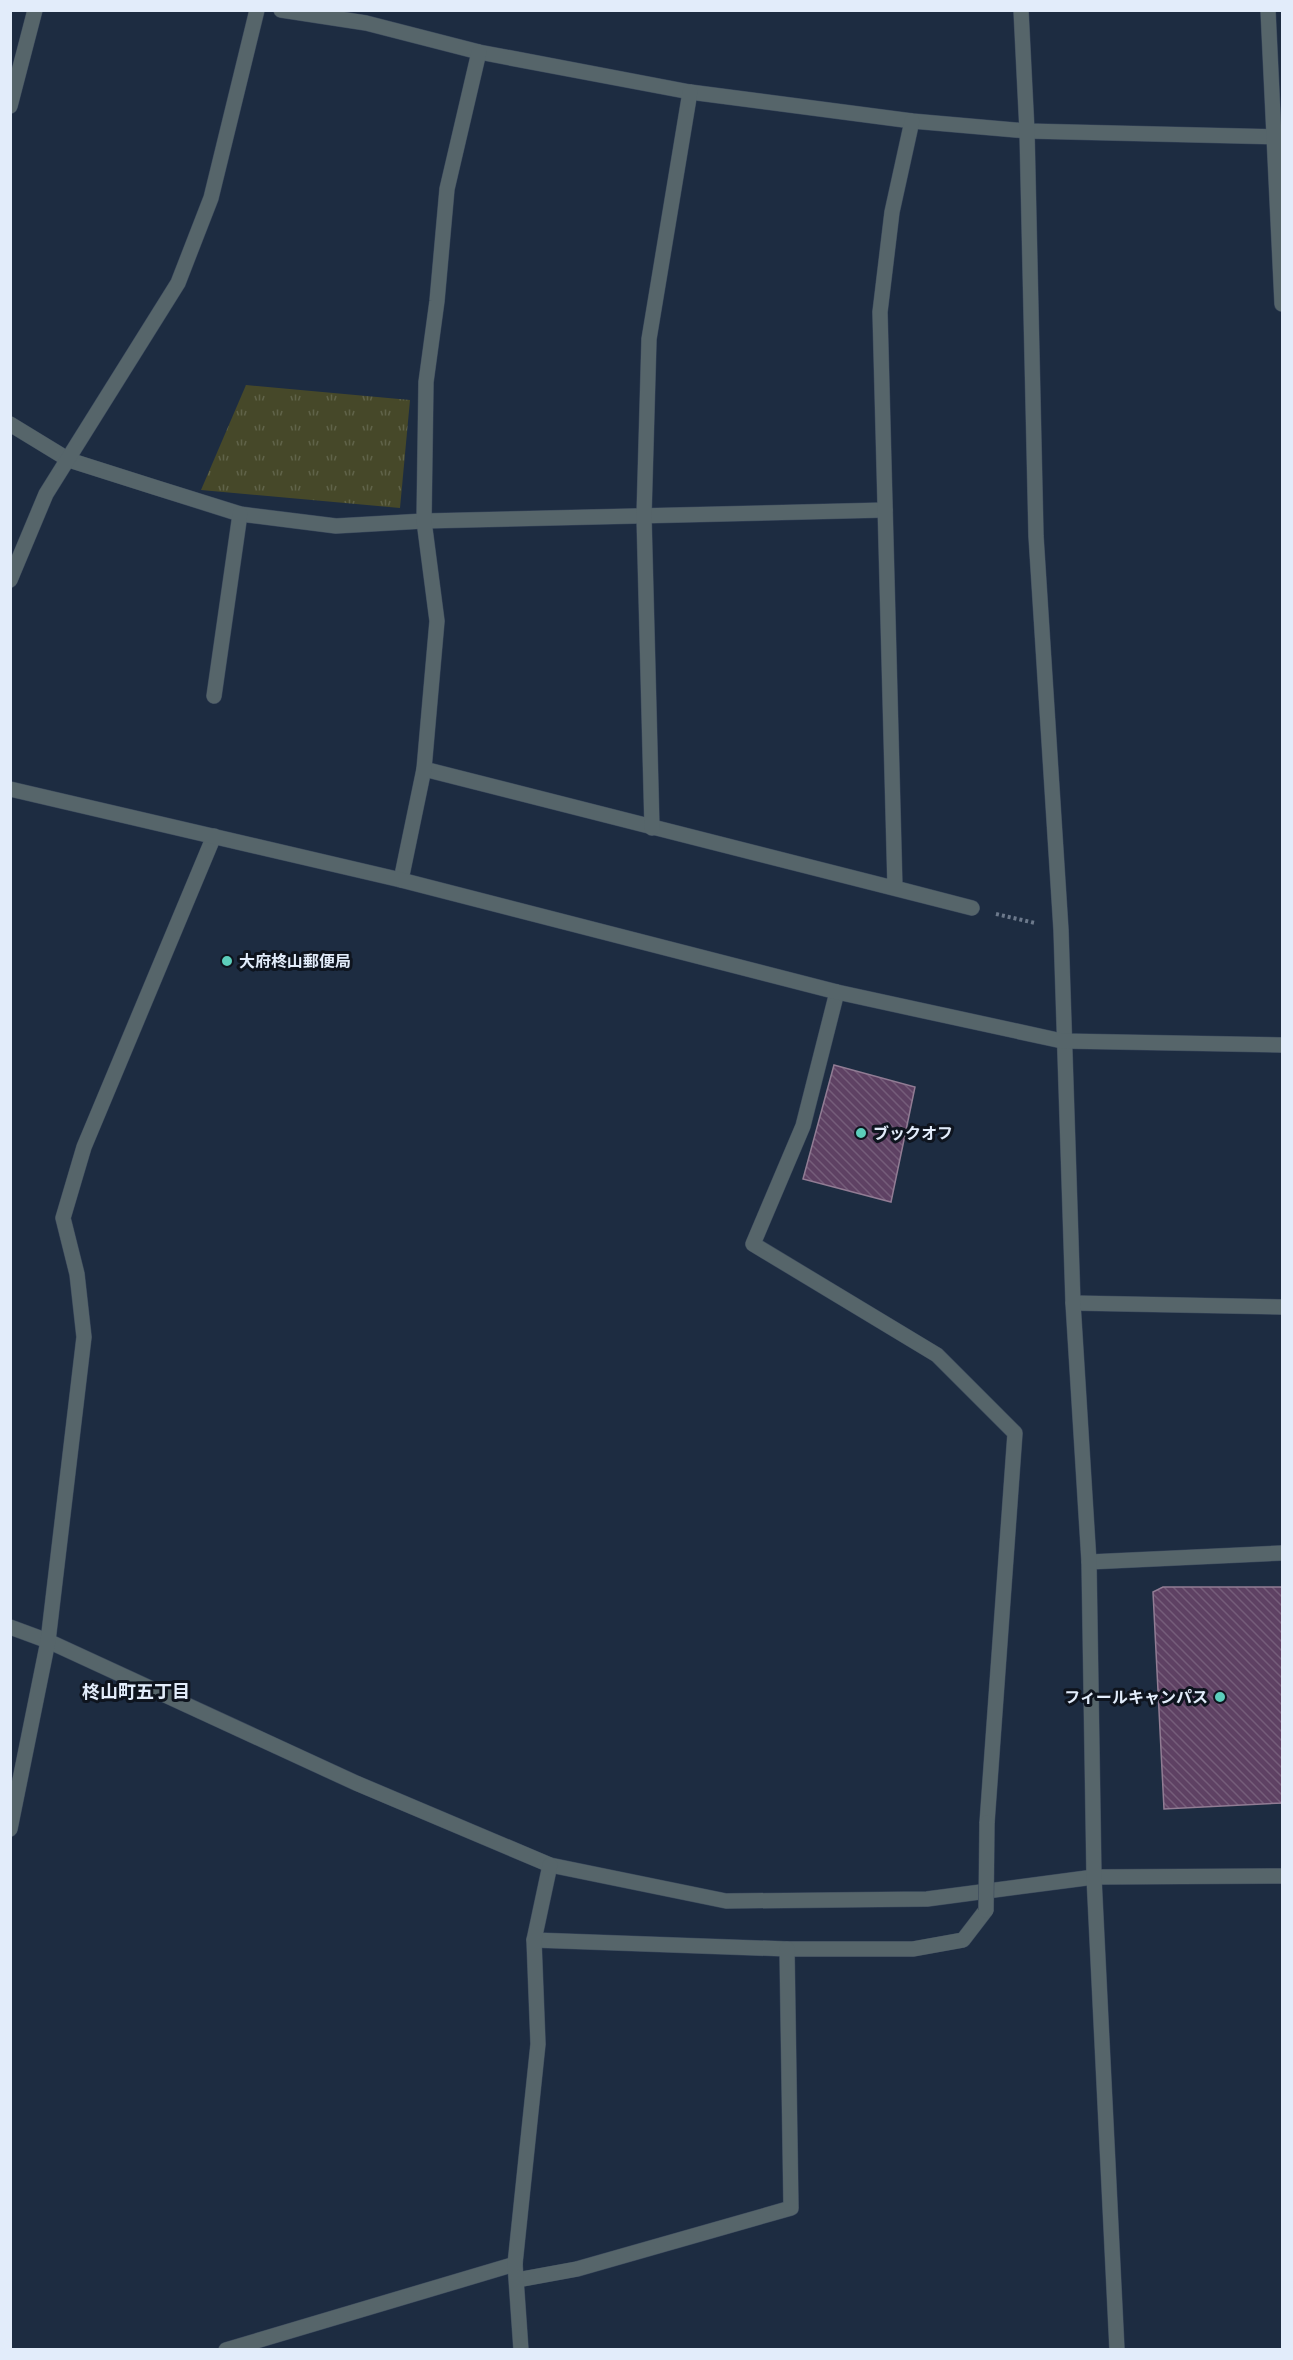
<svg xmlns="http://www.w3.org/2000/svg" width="1293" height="2360" font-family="Quicksand,'Noto Sans JP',sans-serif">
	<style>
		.park { fill: url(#park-tufts) }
		.building { fill: url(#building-back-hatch); stroke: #917c94; stroke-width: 1.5 }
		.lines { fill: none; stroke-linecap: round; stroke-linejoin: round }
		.minor-casing { stroke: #39475b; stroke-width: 16 }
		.tertiary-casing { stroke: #39475b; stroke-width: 16 }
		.path { stroke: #6c798b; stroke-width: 4; stroke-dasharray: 3 3; stroke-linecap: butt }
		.minor { stroke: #56656a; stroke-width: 15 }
		.tertiary { stroke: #56656a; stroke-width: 15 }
		.minor-bridge-casing { stroke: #39475b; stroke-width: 16; stroke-linecap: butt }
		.minor-bridge { stroke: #56656a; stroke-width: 15 }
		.poi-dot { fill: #5ccebb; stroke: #0e141e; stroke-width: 2 }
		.labels { text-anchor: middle; stroke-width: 6; stroke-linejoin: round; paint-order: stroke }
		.poi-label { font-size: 16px; font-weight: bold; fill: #e2ecfa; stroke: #0e141e; text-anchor: start }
		.neighbourhood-label { font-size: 18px; font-weight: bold; fill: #e2ecfa; stroke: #0e141e }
	</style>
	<defs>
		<pattern id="park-tufts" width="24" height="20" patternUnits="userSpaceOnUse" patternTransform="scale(1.5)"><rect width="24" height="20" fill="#464829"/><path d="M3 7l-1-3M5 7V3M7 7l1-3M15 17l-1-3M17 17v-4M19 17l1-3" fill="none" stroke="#606349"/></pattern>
		<pattern id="building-back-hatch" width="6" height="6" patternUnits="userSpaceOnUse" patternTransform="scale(1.5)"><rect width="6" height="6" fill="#5e4163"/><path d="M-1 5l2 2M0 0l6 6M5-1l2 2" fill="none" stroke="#755d7a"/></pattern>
	</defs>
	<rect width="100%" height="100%" fill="#1d2c41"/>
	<path class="park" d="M246,385L410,400L400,508L201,490Z"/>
	<g class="building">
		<path d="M834,1065L915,1087L891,1202L803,1179Z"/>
		<path d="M1163,1587H1282V1803L1164,1809L1153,1592Z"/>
	</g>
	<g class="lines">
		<defs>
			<g id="minor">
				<path d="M281,10L366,23L479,52L690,92L912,121L1027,131L1282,137"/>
				<path d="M1268,10L1282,304"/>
				<path d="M10,106L35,10"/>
				<path d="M10,424L69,460L154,487L240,514L336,526L424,521L885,510"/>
				<path d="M10,580L46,494L178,283L211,198L257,10"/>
				<path d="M214,696L240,514"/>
				<path d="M424,769L972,908L895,888L880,312L892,212L912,121"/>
				<path d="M652,828L644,516L649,339L690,92"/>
				<path d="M401,880L424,769L437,621L424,521L426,382L437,301L447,189L479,52"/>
				<path d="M837,992L803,1126L753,1244L937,1355L1015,1433L987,1823"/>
				<path d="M1073,1303L1282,1307"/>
				<path d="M1089,1562L1282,1553"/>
				<path d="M10,1627L48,1641L356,1783L550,1865L726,1901L927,1899L1094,1877L1282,1876"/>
				<path d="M10,1829L48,1641L84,1337L77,1274L63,1218L84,1147L214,836"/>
				<path d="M534,1940L787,1949H913L963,1940L986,1910"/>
				<path d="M517,2280L577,2269L791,2208L787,1949"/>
				<path d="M226,2350L515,2264"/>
				<path d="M521,2350L515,2264L538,2044L534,1940L550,1865"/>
			</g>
			<g id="tertiary">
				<path d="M1021,10L1027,131L1036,536L1061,930L1073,1303L1089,1562L1094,1877L1117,2350"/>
				<path d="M10,789L401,880L837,992L1062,1041L1282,1045"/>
			</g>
		</defs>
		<use href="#minor" class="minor-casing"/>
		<use href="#tertiary" class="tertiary-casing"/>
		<path class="path" d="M996,914L1035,923"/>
		<use href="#minor" class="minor"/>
		<use href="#tertiary" class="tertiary"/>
		<defs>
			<path id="minor-bridge" d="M986,1910L987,1823"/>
		</defs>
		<use href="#minor-bridge" class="minor-bridge-casing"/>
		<use href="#minor-bridge" class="minor-bridge"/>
	</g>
	<g class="poi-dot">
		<circle cx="227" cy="961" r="6"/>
		<circle cx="861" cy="1133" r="6"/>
		<circle cx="1220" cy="1697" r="6"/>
	</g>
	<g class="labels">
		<g class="poi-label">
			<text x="239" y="967">大府柊山郵便局</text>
			<text x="873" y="1139">ブックオフ</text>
			<text x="1208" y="1703" text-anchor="end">フィールキャンパス</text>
		</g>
		<g class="neighbourhood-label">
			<text x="136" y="1698">柊山町五丁目</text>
		</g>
	</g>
	<rect width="1293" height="2360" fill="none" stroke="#e2ecfa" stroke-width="24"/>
</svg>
